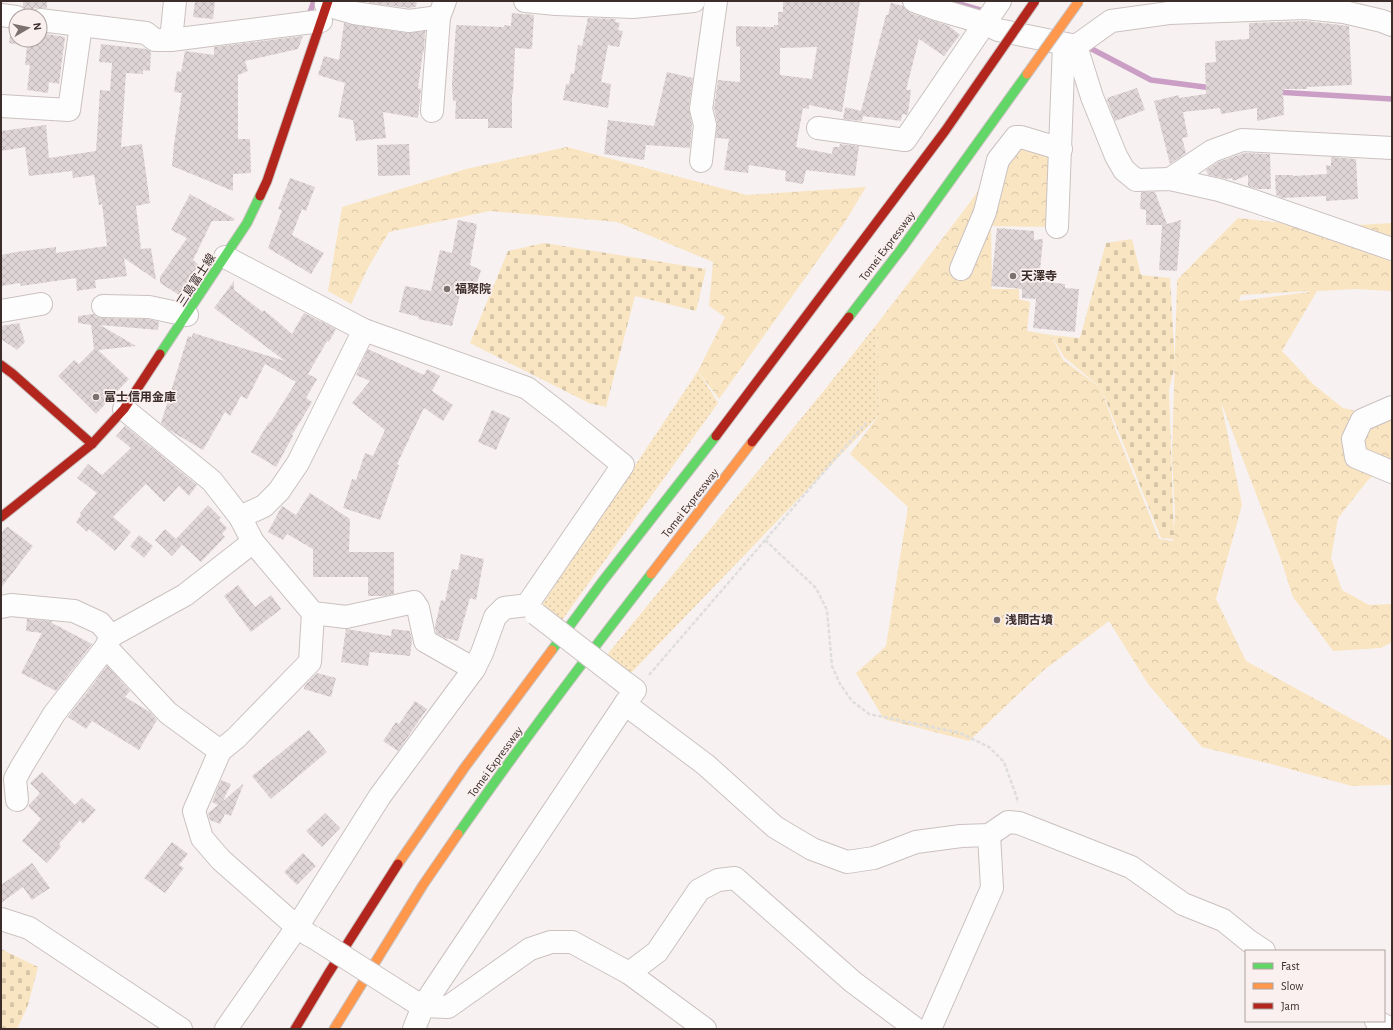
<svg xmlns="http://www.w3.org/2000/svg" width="1393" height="1030" font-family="'Alegreya Sans','Noto Sans JP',sans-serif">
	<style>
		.grass { fill: url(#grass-dots) }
		.forest { fill: url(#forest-crowns); fill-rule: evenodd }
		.cemetery { fill: url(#cemetery-stones) }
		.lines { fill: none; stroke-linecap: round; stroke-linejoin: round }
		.stream { stroke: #cb9fc5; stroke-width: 5.5 }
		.building { fill: url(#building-cross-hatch); fill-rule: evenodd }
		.street-casing { stroke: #cac1c0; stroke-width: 24 }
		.fast-casing { stroke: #cac1c0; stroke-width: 11 }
		.slow-casing { stroke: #cac1c0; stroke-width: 11 }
		.jam-casing { stroke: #cac1c0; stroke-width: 11 }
		.path { stroke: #dfdedd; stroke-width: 2.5; stroke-dasharray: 4 2; stroke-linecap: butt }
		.street { stroke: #fefdfd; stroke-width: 22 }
		.fast { stroke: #63d668; stroke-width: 9 }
		.slow { stroke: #ff974d; stroke-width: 9 }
		.jam { stroke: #b3261e; stroke-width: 9 }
		.street-bridge-casing { stroke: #cac1c0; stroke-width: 24; stroke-linecap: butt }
		.fast-bridge-casing { stroke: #cac1c0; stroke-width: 11; stroke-linecap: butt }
		.slow-bridge-casing { stroke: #cac1c0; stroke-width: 11; stroke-linecap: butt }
		.jam-bridge-casing { stroke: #cac1c0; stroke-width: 11; stroke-linecap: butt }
		.street-bridge { stroke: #fefdfd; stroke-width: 22 }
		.fast-bridge { stroke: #63d668; stroke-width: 9 }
		.slow-bridge { stroke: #ff974d; stroke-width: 9 }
		.jam-bridge { stroke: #b3261e; stroke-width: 9 }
		.poi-dot { fill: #7d7170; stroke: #f9f0ef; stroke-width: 1.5 }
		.labels { text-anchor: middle; stroke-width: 3.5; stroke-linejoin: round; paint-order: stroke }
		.street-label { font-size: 12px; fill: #3c2c2a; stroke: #f9f0ef }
		.poi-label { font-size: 12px; font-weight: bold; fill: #3c2c2a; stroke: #f9f0ef; text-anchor: start }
	</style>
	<defs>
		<pattern id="grass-dots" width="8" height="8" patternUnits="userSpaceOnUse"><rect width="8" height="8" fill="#f9e5c2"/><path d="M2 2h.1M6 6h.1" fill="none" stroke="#d6c5a7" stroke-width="1.8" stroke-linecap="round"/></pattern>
		<pattern id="forest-crowns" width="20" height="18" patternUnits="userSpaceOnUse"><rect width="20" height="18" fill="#f9e5c2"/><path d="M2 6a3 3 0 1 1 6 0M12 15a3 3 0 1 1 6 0" fill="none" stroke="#d6c5a7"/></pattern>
		<pattern id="cemetery-stones" width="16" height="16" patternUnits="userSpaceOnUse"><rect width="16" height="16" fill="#f9e5c2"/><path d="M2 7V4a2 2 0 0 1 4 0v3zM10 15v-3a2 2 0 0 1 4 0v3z" fill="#d6c5a7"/></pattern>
		<pattern id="building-cross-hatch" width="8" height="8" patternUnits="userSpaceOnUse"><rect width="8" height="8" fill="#dfd5d7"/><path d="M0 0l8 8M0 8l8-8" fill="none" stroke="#c0b7b9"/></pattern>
	</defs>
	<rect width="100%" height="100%" fill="#f7f2f1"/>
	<g class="grass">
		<path d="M877,324L879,415L631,673L606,656L822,393Z"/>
		<path d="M698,371L718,403L560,623L542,605Z"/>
	</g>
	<g class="forest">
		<path d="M1016,137L1061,156L1057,227L991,226L992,289H1019V299L1030,302L1027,331L1051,335L1063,360L1101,388L1116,431L1159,539L1173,541L1175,514L1172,456L1177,280L1238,218L1322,227L1392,223V291L1356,289L1317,291L1282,351L1313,384L1343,408L1392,419V461L1368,480L1338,518L1331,558L1342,590L1369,605L1392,604V642L1381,648L1333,651L1293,597L1279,554L1221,402L1242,505L1216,599L1246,661L1392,741V785L1352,786L1271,764L1202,747L1148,684L1109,621L1044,670L969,741L884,719L856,673L886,646L908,507L850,454L879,415L877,324L968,205ZM1309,291V292L1239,301L1241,295Z"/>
		<path d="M567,147L747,195L866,187L845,222L719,399L698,371L725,317L709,306L713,262L617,222L490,211L389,232L369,266L351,304L328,291L342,207L466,169Z"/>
	</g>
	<g class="cemetery">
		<path d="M1132,239L1141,275L1170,278L1175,365L1169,390L1174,539L1161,538L1101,388L1064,357L1051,335L1080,338L1106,243Z"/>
		<path d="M544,243L706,269L696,311L635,296L606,407L589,403L470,343L508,251Z"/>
		<path d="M1,949L38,967L28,1005L17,1029H1Z"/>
	</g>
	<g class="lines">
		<g class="stream">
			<path d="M950,1L980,10"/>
			<path d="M307,16L309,15L314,1"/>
			<path d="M1088,47L1151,80L1212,88"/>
			<path d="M1276,92L1392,99"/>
		</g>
	</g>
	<g class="building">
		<path d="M23,1H47V8H35L30,12L28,16L27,12L23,7Z"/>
		<path d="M195,1H215L213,19L193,17Z"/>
		<path d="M370,1H417L416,7L409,8L369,3Z"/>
		<path d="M783,1H860L842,112L809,105V109L803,108L796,147L832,154L833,147H839L840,144L859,146L855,176L806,170L803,184L785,181L786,171L749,165L748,173L724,170L729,139L716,138L717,122L714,108L718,80L740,82V47L736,46V26L774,27V25H778V12H783ZM817,47L812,79L780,75V48Z"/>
		<path d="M891,3L903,6L905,9L910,13L949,26L960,35L944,56L919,39L906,90H911L908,113L907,115L902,114L901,121L863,116L862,121L843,119L845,107L861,111L886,15H888Z"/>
		<path d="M512,13L534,15L532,49L515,48L513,94H512V128H488V119H455L456,101H453L452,83L456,25L504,27V25L511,26Z"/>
		<path d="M588,18L616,19L615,22L620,23L618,30L623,31L619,47L608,45L601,82L611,84L608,108L563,100L566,84H569L571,73L574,74L578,45L582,46Z"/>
		<path d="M1305,21L1349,26L1352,85L1307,87V89H1283L1284,115L1257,121V108L1221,114L1220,108L1183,112L1188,137L1182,138L1186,153L1170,164L1154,101L1179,95V98L1206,94L1205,63L1216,62L1215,41L1249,39V23Z"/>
		<path d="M344,23L407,33L425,31L424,52H423L418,88L421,89L418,118L383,112L386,138L356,141L353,120L338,117L345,83L318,75L324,56L339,60Z"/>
		<path d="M11,29H16V40H40V33L65,37L59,84L49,82L48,93L27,90L30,65H25L27,46L9,43Z"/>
		<path d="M303,36L298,49L245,61L248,71L238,75V139H250L251,173L233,174V191L172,166L174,144L182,93L174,92L177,71L181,72L185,51L214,55V47Z"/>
		<path d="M101,44L146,49L151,51L150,71L143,70V74L126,73L121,147L142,144L150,203L136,206L141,249L151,248L156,280L124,258L127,276L95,280L96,288L77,291L76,278L21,286L20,283L1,286V255L16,252L56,247V253L107,246L102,204L99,205L94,175L73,178L72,171L29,176L25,147L1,151V131L46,125L49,158L96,151L100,90L110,91L112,63L99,62Z"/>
		<path d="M667,72L693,78L689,107L692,126L690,148L646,145L644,160L604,154L608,120L654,126Z"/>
		<path d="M1137,88L1145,110L1115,121L1107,100H1108L1107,98Z"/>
		<path d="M409,144L410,175L378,176L377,145Z"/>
		<path d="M1244,153L1270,154L1271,189H1257L1248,186V175L1233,181L1232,178L1227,179L1208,175L1206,170L1218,162Z"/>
		<path d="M1331,157L1356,159L1358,199L1326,201V196L1282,198L1276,195L1275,175H1293V176L1327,174L1326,165L1331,166Z"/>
		<path d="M290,178L315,187L306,211L302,209L292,235L324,253L311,274L268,248L282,210L278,209Z"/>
		<path d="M1141,192H1155L1167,224L1181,220L1177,271L1159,270L1162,225H1164H1146V210L1140,209Z"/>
		<path d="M190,194L235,219L233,221H212L193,260L199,265L179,295L160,283V277L187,238L171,230Z"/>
		<path d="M458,220L477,224L470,265L481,270L476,286L463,283L452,326L418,319L419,317L399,312L405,286L431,291L440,250L452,253Z"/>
		<path d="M997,228L1034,231V240L1043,239L1039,281L1065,284V288L1079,289L1075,332L1033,328L1036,299L1022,298V289L991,286Z"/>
		<path d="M234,281V290L263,312L264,310L292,334L304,313L336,329L329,342L327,341L308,374L317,379L306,398L312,402L292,435L293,436L276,467L251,452L269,422L270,423L296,382L265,364L247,399L241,396L230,416L225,412L203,450L169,430L161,423L188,336L192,337L193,333L285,361L214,308Z"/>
		<path d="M94,314L97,317L103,318L148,319L159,322L158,330L100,325L136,346L98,350L129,379L96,414L58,376L74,360L79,364L94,349L91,325L78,323V316Z"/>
		<path d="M19,323L25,342L17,350L1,339V326Z"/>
		<path d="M368,349L424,375L427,369L440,376L432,391L453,405L443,421L424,408L397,464L399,465L380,520L343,508L352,479L356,480L365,453L373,456L385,430L352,403L370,381L356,375Z"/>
		<path d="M492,410L510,418L496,450L478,442Z"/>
		<path d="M125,426L197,485L189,496L179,486L164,502L146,484L113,517L131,532L115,551L89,529L87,532L76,522L81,515L80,513L97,493L77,478L88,464L102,475L131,448L116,436Z"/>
		<path d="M310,493L350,519L349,552H394V594L385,596H368V577H313V549L287,534L283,540L268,532L282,506L296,515Z"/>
		<path d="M208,505L221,518L219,520L227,528L222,534L225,537L201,562L178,541L182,545L172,556L155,540L165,529L176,539Z"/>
		<path d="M8,527L33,546L1,588V534L5,528Z"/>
		<path d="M139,535L153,546L144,558L130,546Z"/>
		<path d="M461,554L484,559L476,600L470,598L458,641L445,638L436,633L435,626L441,600L445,601L452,569L458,570Z"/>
		<path d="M238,585L255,607L271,595L281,609L251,632L224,596Z"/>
		<path d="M27,619L52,621V623L92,644L56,691L21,673L42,633L26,631Z"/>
		<path d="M346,629L391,636L392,629L410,631L412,640L410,656L370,652L368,666L341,662Z"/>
		<path d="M107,666L130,691L125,697L150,712L157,720L139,750L92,721L86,729L68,717Z"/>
		<path d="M317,673L336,678L331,697L304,689L305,685Z"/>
		<path d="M415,701L427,709L398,751L383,741L396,722L399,724Z"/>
		<path d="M309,730L327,752L271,799L252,776Z"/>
		<path d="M42,772L75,805L82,798L96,810L83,824L80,820L59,844L61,847L47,863L22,841L41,819L28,806L40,793L30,783Z"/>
		<path d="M221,780L231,784L223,801L244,783L231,816L225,814L220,824L210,820L208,813L218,805L212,802Z"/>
		<path d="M325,813L340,828L322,847L306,831Z"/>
		<path d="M172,842L188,854L179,865L184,868L165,893L144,878Z"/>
		<path d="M303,853L316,866L297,885L284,872Z"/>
		<path d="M32,863L50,888L32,900L23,887L1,903V885Z"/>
	</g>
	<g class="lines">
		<defs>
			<g id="street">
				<path d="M525,1L556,4L633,7L694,1"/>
				<path d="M914,1L936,9L984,23L998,30L1076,46L1111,21L1169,13L1305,8L1344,12L1382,21L1392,25"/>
				<path d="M326,5L354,13L409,21L439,17L445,1"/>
				<path d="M1,15L16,17"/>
				<path d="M40,20L146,33L155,40H171L321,21"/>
				<path d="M171,40L175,1"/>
				<path d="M1076,46L1092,97L1116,156L1124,170L1136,180L1170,179L1219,190L1251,200L1392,249"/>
				<path d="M1,106L69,110L81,25"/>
				<path d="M432,111L439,17"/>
				<path d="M818,128L905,140L1000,1"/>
				<path d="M701,161L705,125L701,109L716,1"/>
				<path d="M1170,179L1212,151L1242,140L1392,148"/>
				<path d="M1057,227L1064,44"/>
				<path d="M225,257L364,330L527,388L562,415L623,465L527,605L504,608L495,617L482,653L474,669L380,796L297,927L226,1029"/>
				<path d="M961,269L985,212L998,160L1016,137H1021L1061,149"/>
				<path d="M103,306L149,307L187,315"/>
				<path d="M1,311L41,304"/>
				<path d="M1392,407L1362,420L1353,439L1356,457L1392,472"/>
				<path d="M124,409L212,481L240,517L253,542L313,613L346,617L414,602L418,608L425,641L474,669"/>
				<path d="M240,517L264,506L279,491L298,463L364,330"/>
				<path d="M1,607L11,605L74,611L100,623L111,636L106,647L168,713L220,751L194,811L202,838L221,860L297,927L309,935"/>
				<path d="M111,636L185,595L253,542"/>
				<path d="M625,704L706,765L775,827L812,849L847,862L874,858L916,842L961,836L989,835L1008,822L1019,823L1131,867L1183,904L1223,920L1249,941L1264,951"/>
				<path d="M220,751L236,738L310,662L313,613"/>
				<path d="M17,800L15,779L22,766L54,714L106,647"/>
				<path d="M1,919L29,928L181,1029"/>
				<path d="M629,973L657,952L699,890L718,880L735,878L853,982L916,1029"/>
				<path d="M412,1000L423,1006L448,1007L530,949L551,942H572L629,973L705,1029"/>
				<path d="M1376,1021L1391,1029"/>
				<path d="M414,1029L423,1006L625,704L635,690L624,682"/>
				<path d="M930,1029L992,888L989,835"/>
			</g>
			<g id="fast">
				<path d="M849,317L902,248"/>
				<path d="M160,354L247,223L260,196"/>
				<path d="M552,650L602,582L716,436"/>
				<path d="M458,834C520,745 585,659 651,574"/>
			</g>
			<g id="slow">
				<path d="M651,574L752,442"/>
				<path d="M398,864L465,767L552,650"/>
				<path d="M334,1029L423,885L458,834"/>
			</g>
			<g id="jam">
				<path d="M260,196L267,181L328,1"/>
				<path d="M1,365L13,374L92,444"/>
				<path d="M716,436L867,235"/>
				<path d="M752,442L849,317"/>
				<path d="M1,517L92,444L124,409L160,354"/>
				<path d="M295,1029L328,974L398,864"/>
			</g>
		</defs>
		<use href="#street" class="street-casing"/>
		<use href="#fast" class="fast-casing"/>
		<use href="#slow" class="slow-casing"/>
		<use href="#jam" class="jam-casing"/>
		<g class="path">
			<path d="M765,540L816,588L827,610L832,666L840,684L852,701L869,714L960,733L989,747L1004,762L1017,798V803"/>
			<path d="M649,675L866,423"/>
		</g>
		<use href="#street" class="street"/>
		<use href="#fast" class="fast"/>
		<use href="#slow" class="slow"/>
		<use href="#jam" class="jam"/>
		<defs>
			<g id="street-bridge">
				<path d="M536,614L624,682"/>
				<path d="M313,937L412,1000"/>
			</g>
			<path id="fast-bridge" d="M902,248L1027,74"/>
			<path id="slow-bridge" d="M1027,74L1079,1"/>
			<path id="jam-bridge" d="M867,235L945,131L1035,1"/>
		</defs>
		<use href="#street-bridge" class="street-bridge-casing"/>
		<use href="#fast-bridge" class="fast-bridge-casing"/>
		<use href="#slow-bridge" class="slow-bridge-casing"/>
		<use href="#jam-bridge" class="jam-bridge-casing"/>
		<use href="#street-bridge" class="street-bridge"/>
		<use href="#fast-bridge" class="fast-bridge"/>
		<use href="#slow-bridge" class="slow-bridge"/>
		<use href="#jam-bridge" class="jam-bridge"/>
	</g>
	<g class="poi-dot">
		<circle cx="1013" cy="276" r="4"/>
		<circle cx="447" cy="289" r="4"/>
		<circle cx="96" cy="397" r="4"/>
		<circle cx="997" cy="620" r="4"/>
	</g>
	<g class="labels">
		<g class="street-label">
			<text transform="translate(887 246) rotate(-53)" y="4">Tomei Expressway</text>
			<text transform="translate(196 280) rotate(-57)" y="4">三島富士線</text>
			<text transform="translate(690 503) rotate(-52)" y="4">Tomei Expressway</text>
			<text transform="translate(495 762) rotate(-54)" y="4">Tomei Expressway</text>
		</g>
		<g class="poi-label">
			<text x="1021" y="280">天澤寺</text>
			<text x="455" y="293">福聚院</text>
			<text x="104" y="401">富士信用金庫</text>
			<text x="1005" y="624">浅間古墳</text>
		</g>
	</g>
	<rect width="1393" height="1030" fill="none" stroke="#3c2c2a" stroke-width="4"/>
	<rect x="1245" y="950" width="140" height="72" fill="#f9f0ef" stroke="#ada2a0"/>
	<rect x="1253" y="963" width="20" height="6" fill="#63d668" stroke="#ada2a0"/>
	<text x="1281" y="970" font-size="12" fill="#3c2c2a">Fast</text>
	<rect x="1253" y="983" width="20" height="6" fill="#ff974d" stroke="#ada2a0"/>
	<text x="1281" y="990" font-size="12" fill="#3c2c2a">Slow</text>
	<rect x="1253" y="1003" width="20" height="6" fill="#b3261e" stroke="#ada2a0"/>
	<text x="1281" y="1010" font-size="12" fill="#3c2c2a">Jam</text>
	<g transform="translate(28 28) rotate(81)"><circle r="19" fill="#f9f0ef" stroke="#ada2a0"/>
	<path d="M0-3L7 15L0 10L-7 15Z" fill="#7d7170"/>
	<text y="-6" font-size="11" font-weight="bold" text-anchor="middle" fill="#3c2c2a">N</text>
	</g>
</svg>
